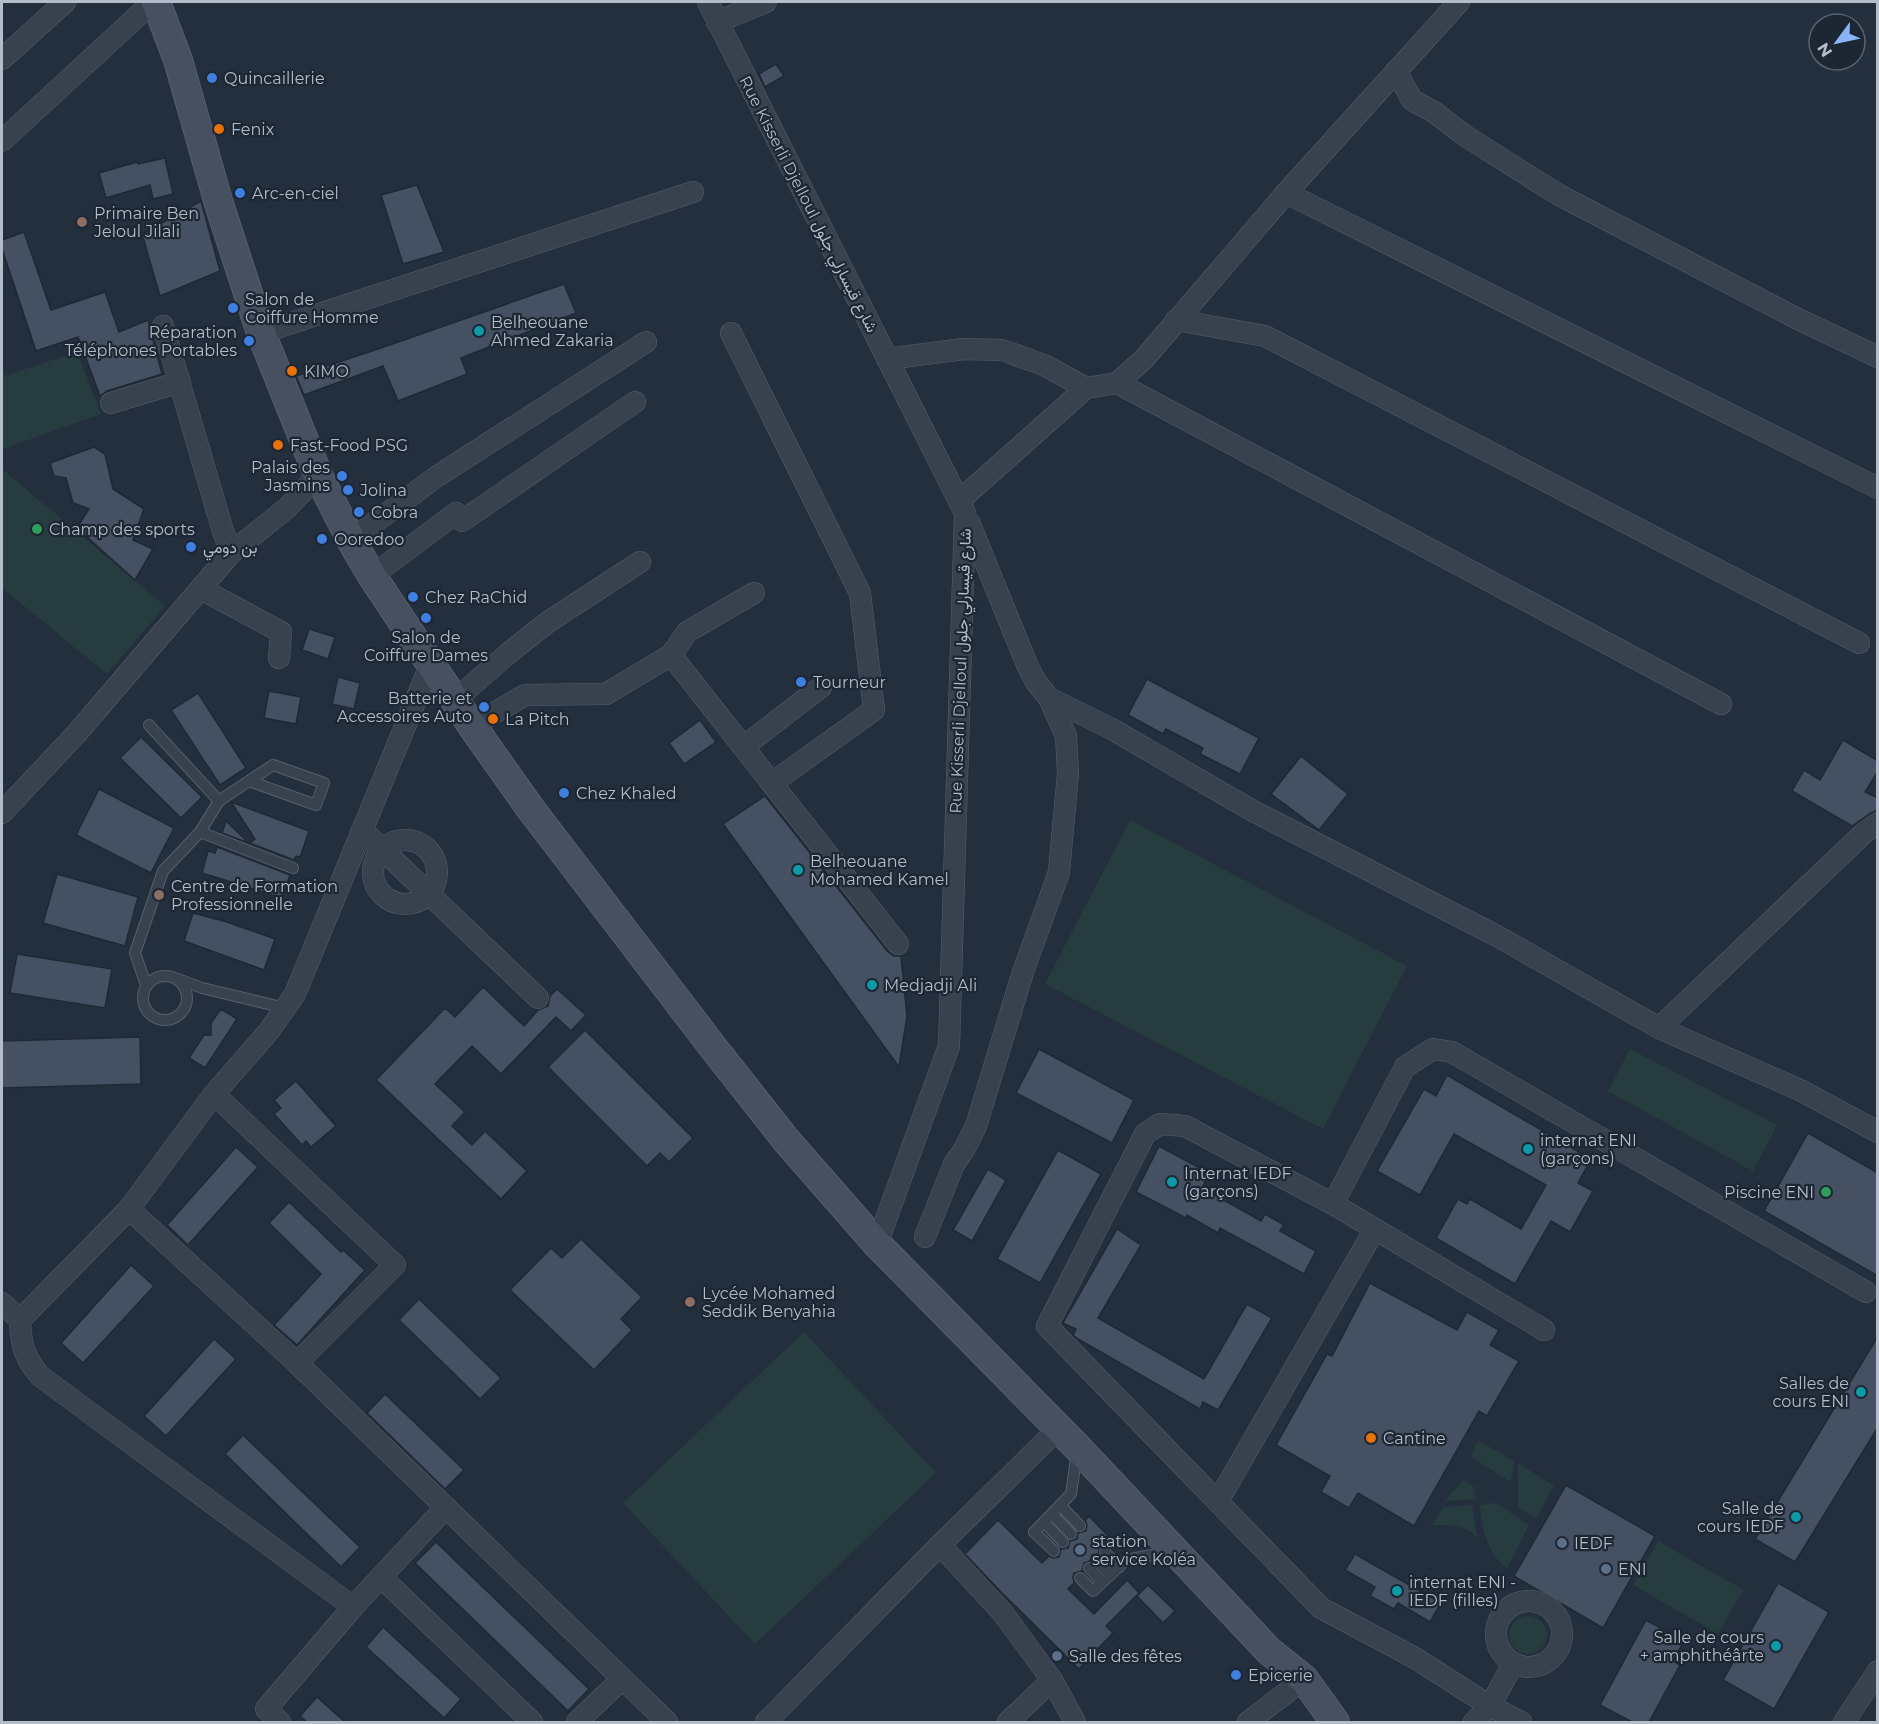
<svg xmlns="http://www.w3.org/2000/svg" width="1879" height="1724" font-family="Montserrat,Vazirmatn,sans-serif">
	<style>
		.green { fill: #263c3f }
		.building { fill: #455162; stroke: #1f2835; stroke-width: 1.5 }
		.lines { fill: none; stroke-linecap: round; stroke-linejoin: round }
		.service-casing { stroke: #565f6c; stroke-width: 12 }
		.minor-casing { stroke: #565f6c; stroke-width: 22 }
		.secondary-casing { stroke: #565f6c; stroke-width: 30 }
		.service { stroke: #38414e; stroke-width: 10 }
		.minor { stroke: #38414e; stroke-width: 21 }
		.secondary { stroke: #465061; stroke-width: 28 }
		.shop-dot { fill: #3f7fe0; stroke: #1d2633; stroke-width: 2 }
		.food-dot { fill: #e8710a; stroke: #1d2633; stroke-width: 2 }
		.education-dot { fill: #8d6e63; stroke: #1d2633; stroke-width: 2 }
		.culture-dot { fill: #0f9aa8; stroke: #1d2633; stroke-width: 2 }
		.leisure-dot { fill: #2e9e5b; stroke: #1d2633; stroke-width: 2 }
		.service-dot { fill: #5c6f8a; stroke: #1d2633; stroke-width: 2 }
		.labels { text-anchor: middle; stroke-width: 4.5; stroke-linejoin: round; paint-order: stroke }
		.poi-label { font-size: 16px; fill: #b4bcc9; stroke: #1d2633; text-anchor: start }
		.street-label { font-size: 16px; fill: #b4bcc9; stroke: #1d2633 }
	</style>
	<rect width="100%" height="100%" fill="#242f3e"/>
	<g class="green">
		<path d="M77,352L101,414L2,449V369L5,376Z"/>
		<path d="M2,469L165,606L107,674L2,588Z"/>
		<path d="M1130,820L1407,966L1323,1129L1045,984Z"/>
		<path d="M1630,1049L1777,1125L1753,1171L1608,1091Z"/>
		<path d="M804,1332L936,1473L755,1644L623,1503Z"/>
		<path d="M1478,1440L1514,1461L1511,1482L1471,1457Z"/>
		<path d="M1518,1463L1554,1486L1536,1518L1518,1507Z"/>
		<path d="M1463,1480L1474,1487L1476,1499L1445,1501Z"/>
		<path d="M1496,1503L1529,1525L1507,1568C1488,1556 1481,1526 1480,1505Z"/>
		<path d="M1472,1505L1477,1537C1465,1525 1449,1525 1433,1525L1443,1507Z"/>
		<path d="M1658,1541L1743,1590L1718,1634L1633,1585Z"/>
		<circle cx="1528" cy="1635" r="19"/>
	</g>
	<g class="building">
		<path d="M776,64L784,76L765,87L759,74Z"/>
		<path d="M165,158L173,194L153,199L150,185L106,198L99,173L137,162L138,164Z"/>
		<path d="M417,185L444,252L403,264L381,195Z"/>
		<path d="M201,201L220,271L160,296L142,234Z"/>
		<path d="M24,232L51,310L105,292L119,332L148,320L162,374L107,391L100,396L78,337L36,351L2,249V240Z"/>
		<path d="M564,284L576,313L461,358L467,374L398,401L383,366L304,395L296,376L378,349Z"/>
		<path d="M94,447L105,454L113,489L144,509L133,540L153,549L135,580L77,528L89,509L73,503L66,478L54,476L50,463Z"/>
		<path d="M309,629L335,637L328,659L302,650Z"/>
		<path d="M338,677L360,683L354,709L332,704Z"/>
		<path d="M1147,679L1259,738L1240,774L1200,754L1203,748L1166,729L1163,734L1128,715Z"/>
		<path d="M269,691L301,697L296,724L264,718Z"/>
		<path d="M198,693L246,768L220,785L171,710Z"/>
		<path d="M700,720L716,742L684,764L669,743Z"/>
		<path d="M141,737L202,797L181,818L120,758Z"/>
		<path d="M1843,740L1878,761V771L1865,792L1878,798V810L1871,813L1852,826L1792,791L1804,770L1820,780Z"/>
		<path d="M1301,756L1348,794L1319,830L1271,794Z"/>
		<path d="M99,789L174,828L151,873L76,835Z"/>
		<path d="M765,796L888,952L894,956H901L907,1016L899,1067L723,824Z"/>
		<path d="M231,802L309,831L300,857L296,856L294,860L250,843L255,839Z"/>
		<path d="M226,821L249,843L222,833Z"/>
		<path d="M217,847L290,875L282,898L202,873L208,851L215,853Z"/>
		<path d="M57,874L138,897L125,946L43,923Z"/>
		<path d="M193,913L227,922L275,939L264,970L184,941Z"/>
		<path d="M17,954L112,969L105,1008L10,993Z"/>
		<path d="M483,987L524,1026L538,1010L548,1006L550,996L557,989L586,1015L571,1031L556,1017L501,1074L472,1046L435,1084L465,1112L452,1126L472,1145L485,1131L527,1171L501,1199L376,1080L445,1008L455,1017Z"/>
		<path d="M221,1009L237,1019L205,1068L189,1058L204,1035H211V1023Z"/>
		<path d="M585,1030L693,1138L669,1162L660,1153L647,1166L548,1067Z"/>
		<path d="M140,1037L141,1084L2,1088V1041Z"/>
		<path d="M1039,1049L1134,1100L1112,1143L1016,1093Z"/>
		<path d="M1447,1075L1591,1159L1578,1183L1593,1191L1570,1232L1551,1221L1515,1284L1436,1238L1458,1199L1467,1204L1470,1199L1521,1229L1546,1185L1454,1134L1420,1195L1377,1171L1424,1089L1436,1096Z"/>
		<path d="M296,1081L336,1126L311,1147L306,1141L302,1145L274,1114L281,1108L274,1100Z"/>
		<path d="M1808,1133L1878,1173V1276L1764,1211Z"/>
		<path d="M1159,1146L1209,1173L1202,1188L1261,1221L1265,1214L1284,1225L1280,1231L1316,1251L1304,1274L1220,1228L1218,1233L1187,1215L1186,1218L1136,1192Z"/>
		<path d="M236,1147L258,1167L188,1245L167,1225Z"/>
		<path d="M1058,1150L1101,1174L1040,1283L997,1259Z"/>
		<path d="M988,1169L1006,1180L972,1241L953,1230Z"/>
		<path d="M289,1202L341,1252L343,1250L365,1270L297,1345L274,1325L321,1274L269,1223Z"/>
		<path d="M1117,1229L1141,1245L1098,1318L1204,1379L1247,1304L1272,1318L1218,1410L1203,1402L1200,1409L1078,1339L1073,1335L1076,1329L1063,1323Z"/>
		<path d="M581,1239L642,1297L621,1319L632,1330L594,1370L510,1290L551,1248L562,1258Z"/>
		<path d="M131,1265L154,1286L83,1363L61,1343Z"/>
		<path d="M1370,1283L1457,1330L1467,1312L1499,1330L1490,1345L1519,1361L1487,1416L1479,1411L1414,1526L1358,1493L1349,1508L1321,1492L1330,1476L1276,1445L1327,1354L1332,1356Z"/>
		<path d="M419,1299L501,1378L480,1399L399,1320Z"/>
		<path d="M1878,1336V1427L1795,1562L1755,1539Z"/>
		<path d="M214,1339L236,1359L166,1436L144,1416Z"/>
		<path d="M385,1394L464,1470L445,1489L367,1413Z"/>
		<path d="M243,1435L360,1547L341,1567L225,1454Z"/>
		<path d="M1566,1485L1655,1536L1603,1628L1514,1576Z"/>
		<path d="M1089,1516L1115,1543L1111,1547L1104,1545L1100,1547L1098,1554L1092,1555L1090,1561L1084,1563L1082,1571L1074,1573L1073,1577L1074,1583L1068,1589L1094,1614L1127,1580L1139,1593L1106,1626L1113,1633L1079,1669L1003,1594L965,1554L998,1520L1042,1563L1049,1556L1053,1558L1059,1557L1061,1549L1068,1548L1070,1541L1077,1539L1078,1533L1086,1531L1087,1525L1085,1520Z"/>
		<path d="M436,1542L589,1689L568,1711L415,1563Z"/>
		<path d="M1355,1554L1441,1603L1430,1622L1398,1603L1394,1609L1370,1596L1375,1587L1345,1570Z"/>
		<path d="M1778,1583L1829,1612L1774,1709L1723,1680Z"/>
		<path d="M1148,1585L1175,1611L1163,1623L1137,1596Z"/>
		<path d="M1646,1620L1684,1641L1673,1661L1680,1665L1649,1722H1632L1600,1705Z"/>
		<path d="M383,1627L461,1699L444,1718L366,1647Z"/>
		<path d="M317,1697L345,1722H307L300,1716Z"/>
	</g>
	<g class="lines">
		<defs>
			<g id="service">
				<path d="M149,725L219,801"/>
				<path d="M200,832L293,868"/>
				<circle cx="165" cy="998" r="22"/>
				<path d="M178,979L202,988L285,1008"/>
				<path d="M146,985L135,953L163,871L200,832L219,801L273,765L324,783L316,805L249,781"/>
				<path d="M1060,1505L1080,1526"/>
				<path d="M1052,1514L1071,1534"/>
				<path d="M1044,1522L1063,1542"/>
				<path d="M1054,1551L1034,1532L1071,1494L1077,1452"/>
				<path d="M1105,1552L1119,1567"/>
				<path d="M1097,1561L1110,1575"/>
				<path d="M1089,1568L1102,1582"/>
				<path d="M1080,1578L1093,1591L1126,1560L1171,1551"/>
			</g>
			<g id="minor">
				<path d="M708,2L965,513L949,1046L877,1244"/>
				<path d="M717,22L766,2"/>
				<path d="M2,59L65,2"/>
				<path d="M1396,71L1412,100L1434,112L1464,135L1559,195L1796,318L1878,357"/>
				<path d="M2,141L153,2"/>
				<path d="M1286,193L1878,488"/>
				<path d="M1176,320L1265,336L1859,643"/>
				<path d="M163,326L222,528L231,553"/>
				<path d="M261,333L693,192"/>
				<path d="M731,333L860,593L874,710L772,783"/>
				<path d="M887,359L963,349L1002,350L1044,365L1086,388L1117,383L1144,359L1286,193L1459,2"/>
				<path d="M1117,383L1721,704"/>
				<path d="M111,403L180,382"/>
				<path d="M959,501L1086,388"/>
				<path d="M969,522L1028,667L1036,682L1049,698L1110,728L1253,811L1497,936L1659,1028L1800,1090L1878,1132"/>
				<path d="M351,540L436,477L646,342"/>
				<path d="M372,576L456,513L462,521L635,402"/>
				<path d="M201,589L281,632L279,658"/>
				<path d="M671,655L898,944"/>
				<path d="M455,700L510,652L548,622L640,562"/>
				<path d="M472,726L525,695L606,694L671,655L687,632L754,593"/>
				<path d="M743,747L821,687"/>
				<path d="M2,813L77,733L231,553L287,508L318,475"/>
				<path d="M362,830L538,998"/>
				<circle cx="405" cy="872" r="32"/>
				<path d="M1659,1028L1865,832L1878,823"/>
				<path d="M214,1094L395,1265L297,1363"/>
				<path d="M1333,1204L1544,1330"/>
				<path d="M129,1209L297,1363L667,1722"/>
				<path d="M925,1237L954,1164L964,1150L976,1126L1023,972L1059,872L1068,773L1066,736L1049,698"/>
				<path d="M2,1303L20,1320C21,1345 24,1357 40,1376L353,1607L446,1507"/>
				<path d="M20,1320L129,1209L214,1094L269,1031L295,994L431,663"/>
				<path d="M1218,1501L1375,1229"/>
				<path d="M940,1545L1002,1612L1052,1680L1075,1722"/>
				<path d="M381,1577L532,1722"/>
				<circle cx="1529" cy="1634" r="33"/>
				<path d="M280,1722L266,1709L353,1607"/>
				<path d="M577,1722L622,1679"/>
				<path d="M766,1722L940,1545L1058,1429"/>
				<path d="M1008,1722L1052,1680"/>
				<path d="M1248,1722L1304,1679"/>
				<path d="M1474,1722L1490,1706L1513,1664"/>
				<path d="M1521,1722L1490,1706L1415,1658L1321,1608L1047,1326L1145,1134L1160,1124L1185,1126L1333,1204L1405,1067L1433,1049L1452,1052L1866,1292"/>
				<path d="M1844,1722L1878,1671"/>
			</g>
			<path id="secondary" d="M156,2L178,60L219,204L261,333L318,475L351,540L372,576L472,726L530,808L712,1046L786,1140L877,1244L1078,1448L1269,1651L1304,1679L1335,1722"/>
		</defs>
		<use href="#service" class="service-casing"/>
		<use href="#minor" class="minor-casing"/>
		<use href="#secondary" class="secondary-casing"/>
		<use href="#service" class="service"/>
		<use href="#minor" class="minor"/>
		<use href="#secondary" class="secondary"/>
	</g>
	<g class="shop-dot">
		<circle cx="212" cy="78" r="6"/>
		<circle cx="240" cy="193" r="6"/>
		<circle cx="233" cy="308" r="6"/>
		<circle cx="249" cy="341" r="6"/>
		<circle cx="342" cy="476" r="6"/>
		<circle cx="348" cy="490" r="6"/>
		<circle cx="359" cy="512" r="6"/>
		<circle cx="322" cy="539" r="6"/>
		<circle cx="191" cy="547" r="6"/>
		<circle cx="413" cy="597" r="6"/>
		<circle cx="426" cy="618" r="6"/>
		<circle cx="801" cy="682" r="6"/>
		<circle cx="484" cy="707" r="6"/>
		<circle cx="564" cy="793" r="6"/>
		<circle cx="1236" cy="1675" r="6"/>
	</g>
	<g class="food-dot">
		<circle cx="219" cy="129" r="6"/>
		<circle cx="292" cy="371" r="6"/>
		<circle cx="278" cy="445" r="6"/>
		<circle cx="493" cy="719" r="6"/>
		<circle cx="1371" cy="1438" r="6"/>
	</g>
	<g class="education-dot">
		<circle cx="82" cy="222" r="6"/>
		<circle cx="159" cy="895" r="6"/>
		<circle cx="690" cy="1302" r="6"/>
	</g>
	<g class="culture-dot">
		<circle cx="479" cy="331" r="6"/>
		<circle cx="798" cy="870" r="6"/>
		<circle cx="872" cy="985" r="6"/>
		<circle cx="1528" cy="1149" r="6"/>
		<circle cx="1172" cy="1182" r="6"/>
		<circle cx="1861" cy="1392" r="6"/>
		<circle cx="1796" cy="1517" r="6"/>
		<circle cx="1397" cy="1591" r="6"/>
		<circle cx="1776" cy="1646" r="6"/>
	</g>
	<g class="leisure-dot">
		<circle cx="37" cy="529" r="6"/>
		<circle cx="1826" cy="1192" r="6"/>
	</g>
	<g class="service-dot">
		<circle cx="1562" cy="1543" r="6"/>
		<circle cx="1080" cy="1550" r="6"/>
		<circle cx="1606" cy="1569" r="6"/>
		<circle cx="1057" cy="1656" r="6"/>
	</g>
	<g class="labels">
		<g class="poi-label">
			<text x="224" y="84">Quincaillerie</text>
			<text x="231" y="135">Fenix</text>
			<text x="252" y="199">Arc-en-ciel</text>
			<text x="94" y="219">Primaire Ben<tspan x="94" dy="18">Jeloul Jilali</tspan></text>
			<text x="245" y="305">Salon de<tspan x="245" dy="18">Coiffure Homme</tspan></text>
			<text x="491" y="328">Belheouane<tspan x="491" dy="18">Ahmed Zakaria</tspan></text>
			<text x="237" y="338" text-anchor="end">Réparation<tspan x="237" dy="18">Téléphones Portables</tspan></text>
			<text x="304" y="377">KIMO</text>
			<text x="290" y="451">Fast-Food PSG</text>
			<text x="330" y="473" text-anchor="end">Palais des<tspan x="330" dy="18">Jasmins</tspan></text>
			<text x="360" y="496">Jolina</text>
			<text x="371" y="518">Cobra</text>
			<text x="49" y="535">Champ des sports</text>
			<text x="334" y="545">Ooredoo</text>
			<text x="203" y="553">بن دومي</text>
			<text x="425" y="603">Chez RaChid</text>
			<text x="426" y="643" text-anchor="middle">Salon de<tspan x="426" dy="18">Coiffure Dames</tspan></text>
			<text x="813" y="688">Tourneur</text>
			<text x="472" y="704" text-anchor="end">Batterie et<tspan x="472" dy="18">Accessoires Auto</tspan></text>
			<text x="505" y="725">La Pitch</text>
			<text x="576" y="799">Chez Khaled</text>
			<text x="810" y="867">Belheouane<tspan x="810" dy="18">Mohamed Kamel</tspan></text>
			<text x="171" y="892">Centre de Formation<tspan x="171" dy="18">Professionnelle</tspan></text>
			<text x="884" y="991">Medjadji Ali</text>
			<text x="1540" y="1146">internat ENI<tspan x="1540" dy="18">(garçons)</tspan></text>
			<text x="1184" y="1179">Internat IEDF<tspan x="1184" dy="18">(garçons)</tspan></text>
			<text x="1814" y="1198" text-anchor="end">Piscine ENI</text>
			<text x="702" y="1299">Lycée Mohamed<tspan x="702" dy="18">Seddik Benyahia</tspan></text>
			<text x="1849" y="1389" text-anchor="end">Salles de<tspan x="1849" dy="18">cours ENI</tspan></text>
			<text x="1383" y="1444">Cantine</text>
			<text x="1784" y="1514" text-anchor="end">Salle de<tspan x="1784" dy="18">cours IEDF</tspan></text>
			<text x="1092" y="1547">station<tspan x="1092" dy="18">service Koléa</tspan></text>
			<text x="1574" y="1549">IEDF</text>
			<text x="1618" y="1575">ENI</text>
			<text x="1409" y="1588">internat ENI -<tspan x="1409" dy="18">IEDF (filles)</tspan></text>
			<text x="1764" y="1643" text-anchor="end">Salle de cours<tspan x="1764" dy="18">+ amphithéârte</tspan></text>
			<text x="1069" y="1662">Salle des fêtes</text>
			<text x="1248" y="1681">Epicerie</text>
		</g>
		<g class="street-label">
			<text transform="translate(809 204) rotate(63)" y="6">Rue Kisserli Djelloul شارع قيسارلي جلول</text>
			<text transform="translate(960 671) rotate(-88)" y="6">Rue Kisserli Djelloul شارع قيسارلي جلول</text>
		</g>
	</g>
	<rect width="1879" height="1724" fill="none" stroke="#b4bcc9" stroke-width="6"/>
	<g transform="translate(1837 42) rotate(237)"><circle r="28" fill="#1d2633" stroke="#59626f" stroke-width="1.5"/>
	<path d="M0-4.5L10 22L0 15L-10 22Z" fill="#8ab4f8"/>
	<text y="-9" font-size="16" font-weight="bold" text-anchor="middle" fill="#b4bcc9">N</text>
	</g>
</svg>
